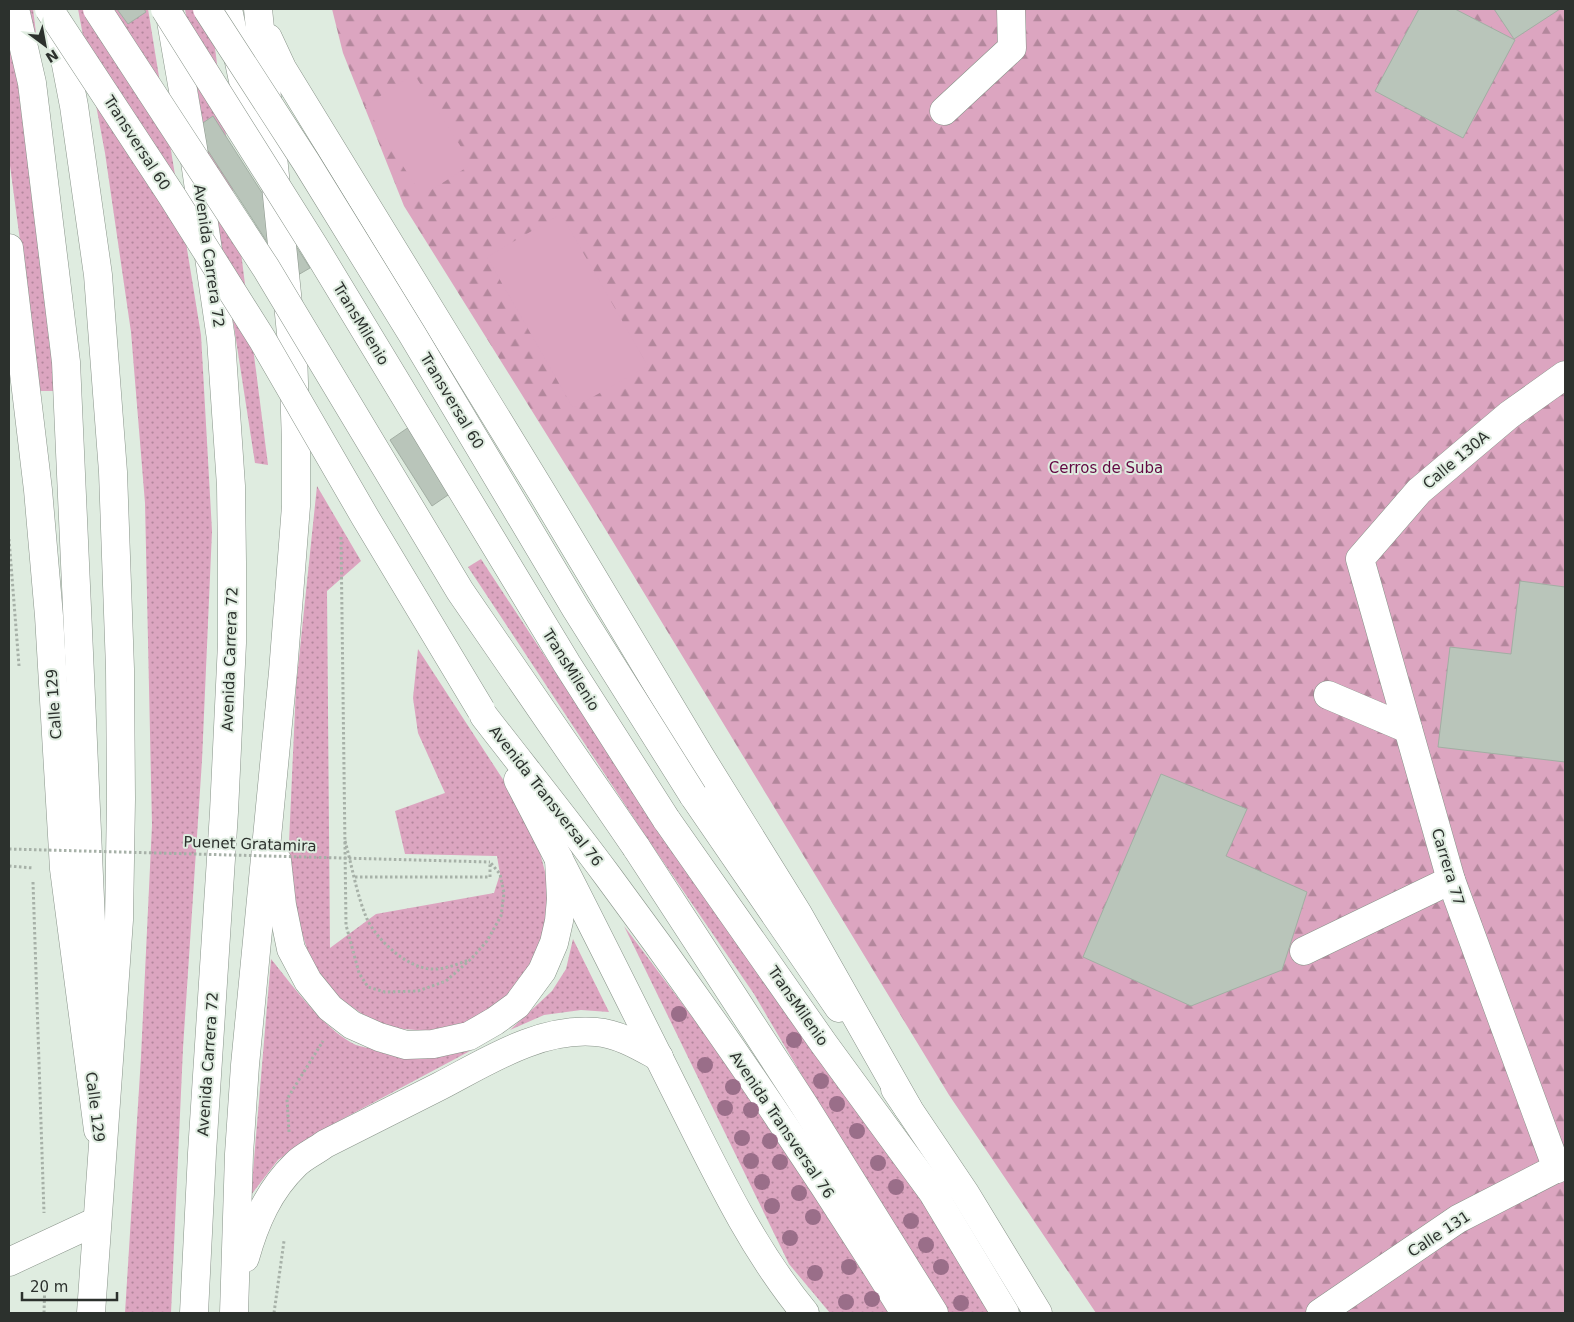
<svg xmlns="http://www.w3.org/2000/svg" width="1574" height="1322" font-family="'DejaVu Sans',sans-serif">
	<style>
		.green { fill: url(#green-dots) }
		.forest { fill: url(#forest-firs) }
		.pitch { fill: #dca5c0 }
		.building { fill: #b9c5ba; stroke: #a2aea3 }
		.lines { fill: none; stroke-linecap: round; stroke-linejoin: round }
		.minor-casing { stroke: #889389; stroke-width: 29 }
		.major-casing { stroke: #889389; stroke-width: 29 }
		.highway-casing { stroke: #889389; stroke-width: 29 }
		.path { stroke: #a7b1a8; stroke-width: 3; stroke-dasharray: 2.5 2.5; stroke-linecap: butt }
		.minor { stroke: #fff; stroke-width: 28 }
		.major { stroke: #fff; stroke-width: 28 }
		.highway { stroke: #fff; stroke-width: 28 }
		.minor-bridge-casing { stroke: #889389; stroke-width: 29; stroke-linecap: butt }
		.major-bridge-casing { stroke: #889389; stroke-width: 29; stroke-linecap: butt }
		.path-bridge { stroke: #a7b1a8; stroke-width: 3; stroke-dasharray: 2.5 2.5; stroke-linecap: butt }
		.minor-bridge { stroke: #fff; stroke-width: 28 }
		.major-bridge { stroke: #fff; stroke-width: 28 }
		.tree { fill: #9a6e89 }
		.labels { text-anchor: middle; stroke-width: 4; stroke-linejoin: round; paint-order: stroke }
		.street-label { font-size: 15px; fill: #2c312d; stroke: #dfece0 }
		.park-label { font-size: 15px; fill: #620742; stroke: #dfece0 }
	</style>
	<defs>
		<pattern id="green-dots" width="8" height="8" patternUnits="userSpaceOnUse" patternTransform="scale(1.25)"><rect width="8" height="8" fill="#dca5c0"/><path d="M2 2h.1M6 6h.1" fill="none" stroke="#b3879c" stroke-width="1.8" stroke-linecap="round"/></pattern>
		<pattern id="forest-firs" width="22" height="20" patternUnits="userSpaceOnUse" patternTransform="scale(1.25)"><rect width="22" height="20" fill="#dca5c0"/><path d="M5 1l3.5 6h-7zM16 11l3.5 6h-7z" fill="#b3879c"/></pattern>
	</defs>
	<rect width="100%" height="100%" fill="#dfece0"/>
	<g class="green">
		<path d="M9,9H33L81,391H40L9,158Z"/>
		<path d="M78,9H148L201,335L212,531L202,760L183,1048L171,1313H125L141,1057L152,825L145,503L131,332L105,153Z"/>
		<path d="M185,9H210L268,465L255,463Z"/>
		<path d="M317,486L361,561L327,591L330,948L376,914L494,893L500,874L497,856L405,854L395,811L445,793L418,733L413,698L418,649L519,804L539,849L548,883L550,914L524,984L482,1017L439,1032L381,1027L335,995L311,961L295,912L288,865L296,687Z"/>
		<path d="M481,559L661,833L831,1067L998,1313H945L854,1164L754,994L649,841L468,567Z"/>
		<path d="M624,926L741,1082L866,1274L889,1313H830L789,1264Z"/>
		<path d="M573,939L609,1012L581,1010L544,1015L510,1030L552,991L566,969Z"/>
		<path d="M271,959C294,987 323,1029 356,1045C362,1047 369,1048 375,1049C407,1056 437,1054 470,1051L320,1131L278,1160L251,1195Z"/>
	</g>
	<path class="forest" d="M332,9H1565V1313H1096L949,1095L590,504L404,206L343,53Z"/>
	<g class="pitch">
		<path d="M414,74L472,164L422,196L365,106Z"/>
		<path d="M561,214L648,366L573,408L487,257Z"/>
	</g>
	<g class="building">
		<path d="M117,9H144L146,12L128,24Z"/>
		<path d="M1419,9H1455L1515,40L1463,138L1375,91Z"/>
		<path d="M1494,9H1560L1514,39Z"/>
		<path d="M213,116L310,268L291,279L194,129Z"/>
		<path d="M409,427L451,493L432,506L390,440Z"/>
		<path d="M1520,581L1565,587V762L1438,747L1450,647L1511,654Z"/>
		<path d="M1161,774L1247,809L1226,856L1307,892L1282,970L1191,1006L1083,957Z"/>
	</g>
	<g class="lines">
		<defs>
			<g id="minor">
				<path d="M944,111L1012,48L1011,9"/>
				<path d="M1328,695L1408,729"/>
				<path d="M666,819L824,1044L933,1193L1005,1313"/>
				<path d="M636,847L804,1105L934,1313"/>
				<path d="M1304,951L1451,880"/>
				<path d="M1557,1169L1451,880L1360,559L1419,491L1509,415L1565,375"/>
				<path d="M9,1262L97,1221"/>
				<path d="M1320,1313L1458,1219L1565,1164"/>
			</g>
			<g id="major">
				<path d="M9,248L38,490L49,616L64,869L98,1130"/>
				<path d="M484,716C525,769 567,821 607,875C712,1016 812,1163 905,1313"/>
				<path d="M518,780C571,881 621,982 672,1084C712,1163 749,1245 805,1313"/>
				<path d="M693,795L839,1008"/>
				<path d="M895,1089L965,1193L1038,1313"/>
			</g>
			<g id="highway">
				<path d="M15,9L32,83L66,362L96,1033"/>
				<path d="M228,9L257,148"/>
				<path d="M170,15L193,148L221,339L231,486L232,562V643L224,812L202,1153L194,1313"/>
				<path d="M58,23L74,106L98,275L113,472L120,669L121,799L119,920L91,1313"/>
				<path d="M268,38L282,68L543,494L700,756L798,914L908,1108"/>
				<path d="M277,860L282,905L291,949L308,981L330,1008L352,1025L379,1037L406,1045L433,1044L469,1036L495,1021L517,1005L542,971L554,943L559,921L561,899L559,859"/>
				<path d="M245,1258C255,1222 269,1190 296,1164C304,1156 316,1151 325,1144C363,1125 402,1105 440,1086C488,1061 540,1027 596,1032C619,1034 639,1046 659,1057"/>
				<path d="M234,1313L239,1154L245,1065L283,672L296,506V443L293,353L258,9"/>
			</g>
		</defs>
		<use href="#minor" class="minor-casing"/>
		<use href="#major" class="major-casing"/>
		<use href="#highway" class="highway-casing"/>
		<g class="path">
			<path d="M341,537L346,925L359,973L368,987L385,992L418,991L446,981L471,959L487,941L501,916L504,893L500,874L490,862"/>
			<path d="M9,539L19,666"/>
			<path d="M345,841C352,866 357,896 367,919C377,940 407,968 431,969C444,970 457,964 469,960"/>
			<path d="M9,866L33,868"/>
			<path d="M355,877H490V863"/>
			<path d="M33,882L44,1213"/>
			<path d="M289,1132L287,1099L323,1041"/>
			<path d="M44,1313L45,1279"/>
			<path d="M274,1313L284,1241"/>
		</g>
		<use href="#minor" class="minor"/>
		<use href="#major" class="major"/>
		<use href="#highway" class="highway"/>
		<defs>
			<g id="minor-bridge">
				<path d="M97,9L266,268L460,591L636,847"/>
				<path d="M165,9L314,246L567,664L666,819"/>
			</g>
			<g id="major-bridge">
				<path d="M49,9L172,196L262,339L365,517L481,710"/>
				<path d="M207,9L306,162L412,334L576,609L693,795"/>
			</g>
		</defs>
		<use href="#minor-bridge" class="minor-bridge-casing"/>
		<use href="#major-bridge" class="major-bridge-casing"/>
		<path class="path-bridge" d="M9,849L490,862"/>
		<use href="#minor-bridge" class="minor-bridge"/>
		<use href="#major-bridge" class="major-bridge"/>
	</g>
	<g class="tree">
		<circle cx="679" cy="1014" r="8"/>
		<circle cx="794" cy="1040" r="8"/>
		<circle cx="705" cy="1065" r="8"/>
		<circle cx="821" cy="1081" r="8"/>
		<circle cx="733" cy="1087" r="8"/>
		<circle cx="837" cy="1104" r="8"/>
		<circle cx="725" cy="1108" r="8"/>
		<circle cx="751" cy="1110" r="8"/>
		<circle cx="857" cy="1131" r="8"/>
		<circle cx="742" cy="1138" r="8"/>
		<circle cx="770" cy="1141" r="8"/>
		<circle cx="751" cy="1161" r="8"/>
		<circle cx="780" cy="1162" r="8"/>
		<circle cx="878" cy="1163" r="8"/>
		<circle cx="762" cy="1182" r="8"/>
		<circle cx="896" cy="1187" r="8"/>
		<circle cx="799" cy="1193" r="8"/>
		<circle cx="772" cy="1206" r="8"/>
		<circle cx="813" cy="1217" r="8"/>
		<circle cx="911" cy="1221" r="8"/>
		<circle cx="790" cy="1238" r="8"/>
		<circle cx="926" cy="1245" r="8"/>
		<circle cx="849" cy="1267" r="8"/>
		<circle cx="941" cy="1267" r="8"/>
		<circle cx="815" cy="1273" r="8"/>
		<circle cx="872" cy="1299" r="8"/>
		<circle cx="846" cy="1302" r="8"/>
		<circle cx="961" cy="1303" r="8"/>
	</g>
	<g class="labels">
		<g class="street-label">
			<text transform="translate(137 143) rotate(57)" y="5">Transversal 60</text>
			<text transform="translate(209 256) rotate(82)" y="5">Avenida Carrera 72</text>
			<text transform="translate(361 324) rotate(59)" y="5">TransMilenio</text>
			<text transform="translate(452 401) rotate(59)" y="5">Transversal 60</text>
			<text transform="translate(1456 460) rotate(-40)" y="5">Calle 130A</text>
			<text transform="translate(230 659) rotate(-88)" y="5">Avenida Carrera 72</text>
			<text transform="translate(571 670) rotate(58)" y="5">TransMilenio</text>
			<text transform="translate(54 704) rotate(-94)" y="5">Calle 129</text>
			<text transform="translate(546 796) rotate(52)" y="5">Avenida Transversal 76</text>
			<text transform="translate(250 844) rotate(2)" y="5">Puenet Gratamira</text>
			<text transform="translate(1448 867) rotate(73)" y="5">Carrera 77</text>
			<text transform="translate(798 1006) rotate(55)" y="5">TransMilenio</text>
			<text transform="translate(208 1064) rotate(-86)" y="5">Avenida Carrera 72</text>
			<text transform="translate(95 1107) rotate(83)" y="5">Calle 129</text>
			<text transform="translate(782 1125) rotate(56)" y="5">Avenida Transversal 76</text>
			<text transform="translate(1439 1234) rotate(-33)" y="5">Calle 131</text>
		</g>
		<g class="park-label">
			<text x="1106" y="473">Cerros de Suba</text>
		</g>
	</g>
	<rect width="1574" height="1322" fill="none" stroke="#2c312d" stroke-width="20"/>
	<g transform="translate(45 45) rotate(148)" stroke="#dfece0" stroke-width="4" paint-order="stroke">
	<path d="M0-4L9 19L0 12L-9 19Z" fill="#2c312d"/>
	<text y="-8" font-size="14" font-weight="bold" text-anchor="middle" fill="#2c312d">N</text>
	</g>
	<path d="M22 1292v8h95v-8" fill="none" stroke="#2c312d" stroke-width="2.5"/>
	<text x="30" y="1292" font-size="15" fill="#2c312d" stroke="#dfece0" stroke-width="4" paint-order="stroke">20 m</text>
</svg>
